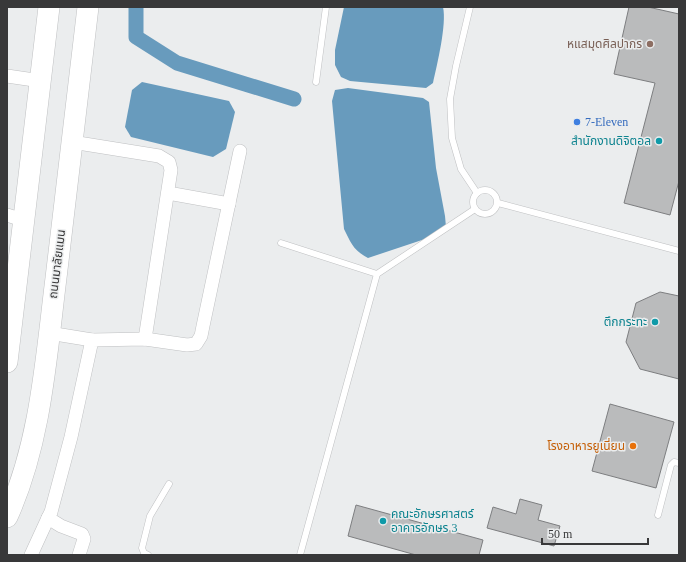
<svg xmlns="http://www.w3.org/2000/svg" width="686" height="562" font-family="'Times New Roman','Noto Sans Thai',serif">
	<style>
		.water { fill: #689bbd }
		.lines { fill: none; stroke-linecap: round; stroke-linejoin: round }
		.canal { stroke: #689bbd; stroke-width: 15 }
		.building { fill: #babbbc; stroke: #7d7e80 }
		.service-casing { stroke: #bfc0c2; stroke-width: 7 }
		.minor-casing { stroke: #bfc0c2; stroke-width: 14 }
		.trunk-casing { stroke: #bfc0c2; stroke-width: 22 }
		.service { stroke: #fff; stroke-width: 6 }
		.minor { stroke: #fff; stroke-width: 13 }
		.trunk { stroke: #fff; stroke-width: 21 }
		.education-dot { fill: #8d6e63; stroke: #ebedee; stroke-width: 1.5 }
		.shop-dot { fill: #3f7fe0; stroke: #ebedee; stroke-width: 1.5 }
		.culture-dot { fill: #0f9aa8; stroke: #ebedee; stroke-width: 1.5 }
		.food-dot { fill: #e8710a; stroke: #ebedee; stroke-width: 1.5 }
		.labels { text-anchor: middle; stroke-width: 3; stroke-linejoin: round; paint-order: stroke }
		.education-label { font-size: 12px; fill: #785e54; stroke: #ebedee; text-anchor: end }
		.shop-label { font-size: 12px; fill: #366cbe; stroke: #ebedee; text-anchor: start }
		.culture-label { font-size: 12px; fill: #0d838f; stroke: #ebedee; text-anchor: end }
		.street-label { font-size: 12px; fill: #383839; stroke: #ebedee }
		.food-label { font-size: 12px; fill: #c56008; stroke: #ebedee; text-anchor: end }
	</style>
	<rect width="100%" height="100%" fill="#ebedee"/>
	<g class="water">
		<path d="M344,7H443C447,24 437,65 433,83L426,88L350,81L341,77L335,65V50Z"/>
		<path d="M142,82L229,101L235,112L226,149L213,157L131,137L125,127L132,90Z"/>
		<path d="M348,88L423,98L429,102L436,168L445,216L446,227L440,234L368,258C353,250 351,243 344,229L332,101L335,90Z"/>
	</g>
	<g class="lines">
		<path class="canal" d="M136,7V37L177,63L294,99"/>
	</g>
	<g class="building">
		<path d="M629,7H648L679,14V181L670,215L624,203L655,83L614,74Z"/>
		<path d="M660,292L679,296V379L640,369L626,342L636,303Z"/>
		<path d="M610,404L674,422L656,488L592,471Z"/>
		<path d="M520,499L542,505L538,520L560,526L554,546L487,528L493,507L516,514Z"/>
		<path d="M356,505L483,540L479,555H416L348,536Z"/>
	</g>
	<g class="lines">
		<defs>
			<g id="service">
				<path d="M470,7L456,66L450,99L452,138L461,169L477,193"/>
				<path d="M316,82L326,7"/>
				<circle cx="485" cy="202" r="12"/>
				<path d="M498,203L679,251"/>
				<path d="M281,243L377,274L300,555"/>
				<path d="M377,274L475,209"/>
				<path d="M658,515L671,465L674,462L679,463"/>
				<path d="M148,555L144,553L142,548L150,516L169,484"/>
			</g>
			<g id="minor">
				<path d="M7,76L41,81"/>
				<path d="M72,142L159,156L169,162L171,170L145,339"/>
				<path d="M168,193L229,204"/>
				<path d="M7,215L23,220"/>
				<path d="M49,333L92,340"/>
				<path d="M31,555L48,518"/>
				<path d="M79,555L84,539L82,534L61,526L48,518L51,512L71,437L92,340L145,339L187,345L196,344L201,336L203,326L240,151"/>
			</g>
			<g id="trunk">
				<path d="M7,362L49,7"/>
				<path d="M7,517C41,442 46,358 56,278C66,187 77,97 88,7"/>
			</g>
		</defs>
		<use href="#service" class="service-casing"/>
		<use href="#minor" class="minor-casing"/>
		<use href="#trunk" class="trunk-casing"/>
		<use href="#service" class="service"/>
		<use href="#minor" class="minor"/>
		<use href="#trunk" class="trunk"/>
	</g>
	<circle class="education-dot" cx="650" cy="44" r="4"/>
	<circle class="shop-dot" cx="577" cy="122" r="4"/>
	<g class="culture-dot">
		<circle cx="659" cy="141" r="4"/>
		<circle cx="655" cy="322" r="4"/>
		<circle cx="383" cy="521" r="4"/>
	</g>
	<circle class="food-dot" cx="633" cy="446" r="4"/>
	<g class="labels">
		<g class="education-label">
			<text x="642" y="48">หแสมุดศิลปากร</text>
		</g>
		<g class="shop-label">
			<text x="585" y="126">7-Eleven</text>
		</g>
		<g class="culture-label">
			<text x="651" y="145">สำนักงานดิจิตอล</text>
			<text x="647" y="326">ตึกกระทะ</text>
			<text x="391" y="518" text-anchor="start">คณะอักษรศาสตร์<tspan x="391" dy="14">อาคารอักษร 3</tspan></text>
		</g>
		<g class="street-label">
			<text transform="translate(57 264) rotate(-83)" y="4">ถนนมาลัยแมน</text>
		</g>
		<g class="food-label">
			<text x="625" y="450">โรงอาหารยูเนี่ยน</text>
		</g>
	</g>
	<rect width="686" height="562" fill="none" stroke="#383839" stroke-width="16"/>
	<path d="M542 538v6h106v-6" fill="none" stroke="#383839" stroke-width="2"/>
	<text x="548" y="538" font-size="12" fill="#383839" stroke="#ebedee" stroke-width="3" paint-order="stroke">50 m</text>
</svg>
